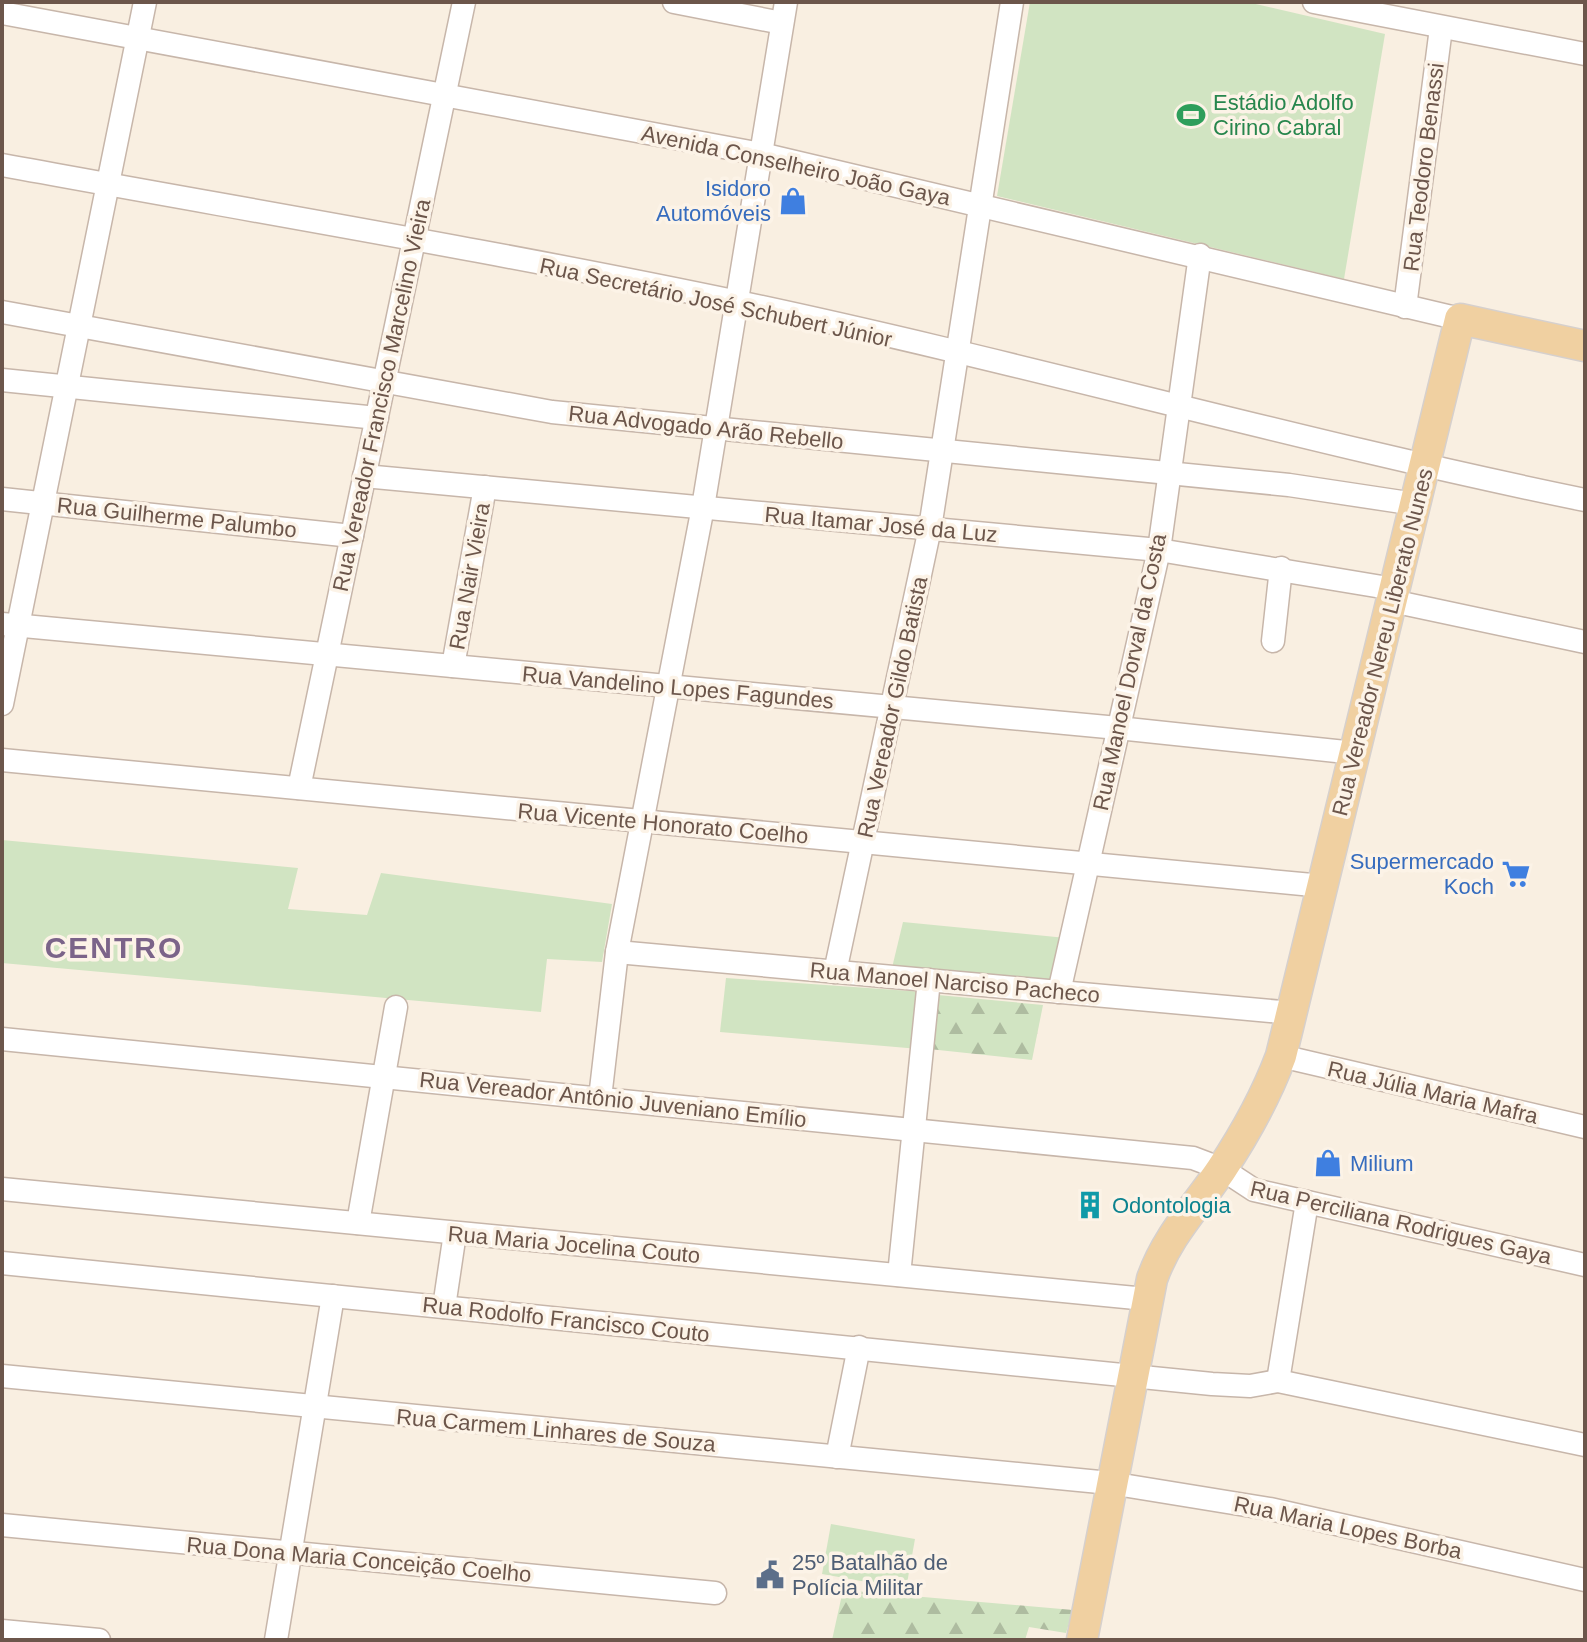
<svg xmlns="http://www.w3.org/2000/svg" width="1587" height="1642" font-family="Helvetica,sans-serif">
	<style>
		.green { fill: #d1e4c2 }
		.forest { fill: url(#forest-firs) }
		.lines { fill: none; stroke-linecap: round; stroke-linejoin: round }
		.minor-casing { stroke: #c7b6aa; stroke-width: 25 }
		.major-casing { stroke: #d6d0cd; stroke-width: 33 }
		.minor { stroke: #fff; stroke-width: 22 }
		.major { stroke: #f0d0a1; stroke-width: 30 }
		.labels { text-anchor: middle; stroke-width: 7; stroke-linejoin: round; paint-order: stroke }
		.leisure-label { font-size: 22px; fill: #27864d; stroke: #fcf3e7; text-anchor: start }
		.street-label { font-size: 22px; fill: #6c564b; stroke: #fcf3e7 }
		.shop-label { font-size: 22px; fill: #366cbe; stroke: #fcf3e7; text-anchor: end }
		.culture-label { font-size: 22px; fill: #0d838f; stroke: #fcf3e7; text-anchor: start }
		.service-label { font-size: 22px; fill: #4e5e75; stroke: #fcf3e7; text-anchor: start }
		.district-label { font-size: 30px; font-weight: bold; letter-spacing: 2px; fill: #7b6489; stroke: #fcf3e7 }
	</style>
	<defs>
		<pattern id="forest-firs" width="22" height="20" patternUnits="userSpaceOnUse" patternTransform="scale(2)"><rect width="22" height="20" fill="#d1e4c2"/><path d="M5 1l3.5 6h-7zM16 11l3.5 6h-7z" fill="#aebca0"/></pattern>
	</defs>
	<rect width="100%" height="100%" fill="#f9efe1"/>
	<g class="green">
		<path d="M1030,2H1247L1385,34L1344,279L997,196Z"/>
		<path d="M2,840L298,868L288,909L367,915L381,873L612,904L602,962L547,959L541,1012L2,963Z"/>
		<path d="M903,922L1066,938L1056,988L891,972Z"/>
		<path d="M726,978L924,992L919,1049L720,1032Z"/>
		<path d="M831,1524L915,1539L906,1589L822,1574Z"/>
	</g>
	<g class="forest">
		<path d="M938,995L1043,1005L1032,1060L929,1049Z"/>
		<path d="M843,1590L1073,1610L1066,1633L1029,1627L1025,1640H832Z"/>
	</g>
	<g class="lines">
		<defs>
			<g id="minor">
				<path d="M674,2L782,23"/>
				<path d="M1314,2L1585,54"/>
				<path d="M2,13L761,154L1460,319"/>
				<path d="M2,165C247,210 494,251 738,302C1022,362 1301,442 1585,500"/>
				<path d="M1405,307L1441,28"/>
				<path d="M2,312L552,412L1289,485L1415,504"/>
				<path d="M2,380L377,418"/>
				<path d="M364,476L1159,550L1394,589"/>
				<path d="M2,499L352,536"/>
				<path d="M1392,601L1585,642"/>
				<path d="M2,624L1118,728L1355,753"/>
				<path d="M1273,641L1281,568"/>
				<path d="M453,666L485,487"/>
				<path d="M2,704L145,2"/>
				<path d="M2,760L1323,886"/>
				<path d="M299,788L464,2"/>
				<path d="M617,952L1293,1013"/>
				<path d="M835,972L930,528L1012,2"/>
				<path d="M1059,992L1159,550L1200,255"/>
				<path d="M2,1039L1193,1158L1222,1169L1254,1190L1585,1265"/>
				<path d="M1281,1056L1585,1127"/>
				<path d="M600,1098L617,952L703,507L786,2"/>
				<path d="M2,1189L1146,1299"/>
				<path d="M358,1223L396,1007"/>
				<path d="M2,1263L1212,1384L1250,1386L1278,1381L1585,1445"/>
				<path d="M899,1275L929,980"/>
				<path d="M444,1307L455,1233"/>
				<path d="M2,1376L1110,1483L1270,1509L1585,1580"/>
				<path d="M1278,1381L1307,1202"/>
				<path d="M837,1457L859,1347"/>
				<path d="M2,1525L715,1593"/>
				<path d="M2,1631L99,1640"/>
				<path d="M276,1640L333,1296"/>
			</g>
			<path id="major" d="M1082,1640L1152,1279C1167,1236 1196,1207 1221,1170C1245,1134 1266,1096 1281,1056L1460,319L1585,346"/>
		</defs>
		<use href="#minor" class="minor-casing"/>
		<use href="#major" class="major-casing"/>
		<use href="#minor" class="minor"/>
		<use href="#major" class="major"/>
	</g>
	<defs>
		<symbol id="stadium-bare" viewBox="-9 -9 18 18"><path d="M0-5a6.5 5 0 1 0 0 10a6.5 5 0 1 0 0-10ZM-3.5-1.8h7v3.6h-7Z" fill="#2e9e5b" stroke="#fcf3e7" stroke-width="2.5" paint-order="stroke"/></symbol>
		<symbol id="shop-bare" viewBox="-9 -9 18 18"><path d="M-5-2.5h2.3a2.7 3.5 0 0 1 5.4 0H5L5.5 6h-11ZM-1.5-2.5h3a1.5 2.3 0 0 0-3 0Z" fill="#3f7fe0" stroke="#fcf3e7" stroke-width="2.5" paint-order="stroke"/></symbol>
		<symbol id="supermarket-bare" viewBox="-9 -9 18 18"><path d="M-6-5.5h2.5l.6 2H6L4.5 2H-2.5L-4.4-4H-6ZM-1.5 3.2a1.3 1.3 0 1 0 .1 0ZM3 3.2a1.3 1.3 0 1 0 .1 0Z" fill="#3f7fe0" stroke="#fcf3e7" stroke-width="2.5" paint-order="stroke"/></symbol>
		<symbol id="building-bare" viewBox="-9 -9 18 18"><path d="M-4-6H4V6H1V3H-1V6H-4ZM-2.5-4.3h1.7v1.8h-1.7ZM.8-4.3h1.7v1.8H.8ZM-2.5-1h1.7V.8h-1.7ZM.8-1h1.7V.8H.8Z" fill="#0f9aa8" stroke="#fcf3e7" stroke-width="2.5" paint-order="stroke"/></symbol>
		<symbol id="civic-bare" viewBox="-9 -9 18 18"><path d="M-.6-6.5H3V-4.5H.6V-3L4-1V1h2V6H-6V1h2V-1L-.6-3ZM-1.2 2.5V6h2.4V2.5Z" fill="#5c6f8a" stroke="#fcf3e7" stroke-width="2.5" paint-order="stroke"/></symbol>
	</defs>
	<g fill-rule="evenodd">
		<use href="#stadium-bare" x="1171" y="95" width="40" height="40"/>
		<use href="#shop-bare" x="773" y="181" width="40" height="40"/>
		<use href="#supermarket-bare" x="1496" y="854" width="40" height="40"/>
		<use href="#shop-bare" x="1308" y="1143" width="40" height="40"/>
		<use href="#building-bare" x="1070" y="1185" width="40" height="40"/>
		<use href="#civic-bare" x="750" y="1555" width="40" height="40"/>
	</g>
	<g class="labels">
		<g class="leisure-label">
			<text x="1213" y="110">Estádio Adolfo<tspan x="1213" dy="25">Cirino Cabral</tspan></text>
		</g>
		<g class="street-label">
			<text transform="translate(796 165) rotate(12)" y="8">Avenida Conselheiro João Gaya</text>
			<text transform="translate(1423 167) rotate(-83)" y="8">Rua Teodoro Benassi</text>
			<text transform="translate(716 302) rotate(12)" y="8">Rua Secretário José Schubert Júnior</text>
			<text transform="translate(381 395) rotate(-78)" y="8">Rua Vereador Francisco Marcelino Vieira</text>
			<text transform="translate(706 427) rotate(6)" y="8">Rua Advogado Arão Rebello</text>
			<text transform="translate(177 517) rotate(6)" y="8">Rua Guilherme Palumbo</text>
			<text transform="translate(881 524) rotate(5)" y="8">Rua Itamar José da Luz</text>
			<text transform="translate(469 576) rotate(-80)" y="8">Rua Nair Vieira</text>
			<text transform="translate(1382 642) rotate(-76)" y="8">Rua Vereador Nereu Liberato Nunes</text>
			<text transform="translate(1129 672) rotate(-78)" y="8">Rua Manoel Dorval da Costa</text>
			<text transform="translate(678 687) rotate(5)" y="8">Rua Vandelino Lopes Fagundes</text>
			<text transform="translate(892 707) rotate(-78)" y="8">Rua Vereador Gildo Batista</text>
			<text transform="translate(663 823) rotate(5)" y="8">Rua Vicente Honorato Coelho</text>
			<text transform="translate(955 982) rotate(5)" y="8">Rua Manoel Narciso Pacheco</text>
			<text transform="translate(1433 1092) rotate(13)" y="8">Rua Júlia Maria Mafra</text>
			<text transform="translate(613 1099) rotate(6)" y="8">Rua Vereador Antônio Juveniano Emílio</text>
			<text transform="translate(1401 1222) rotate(13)" y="8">Rua Perciliana Rodrigues Gaya</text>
			<text transform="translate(574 1244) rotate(5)" y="8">Rua Maria Jocelina Couto</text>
			<text transform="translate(566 1319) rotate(6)" y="8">Rua Rodolfo Francisco Couto</text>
			<text transform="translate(556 1430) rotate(5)" y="8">Rua Carmem Linhares de Souza</text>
			<text transform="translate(1348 1527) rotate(12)" y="8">Rua Maria Lopes Borba</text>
			<text transform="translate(359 1559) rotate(5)" y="8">Rua Dona Maria Conceição Coelho</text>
		</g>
		<g class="shop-label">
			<text x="771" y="196">Isidoro<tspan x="771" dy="25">Automóveis</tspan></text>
			<text x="1494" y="869">Supermercado<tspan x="1494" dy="25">Koch</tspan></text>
			<text x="1350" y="1171" text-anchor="start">Milium</text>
		</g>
		<g class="culture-label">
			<text x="1112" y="1213">Odontologia</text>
		</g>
		<g class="service-label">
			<text x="792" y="1570">25º Batalhão de<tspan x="792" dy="25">Polícia Militar</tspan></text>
		</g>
		<g class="district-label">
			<text x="114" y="958">CENTRO</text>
		</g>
	</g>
	<rect width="1587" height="1642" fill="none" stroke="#6c564b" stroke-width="8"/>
</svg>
